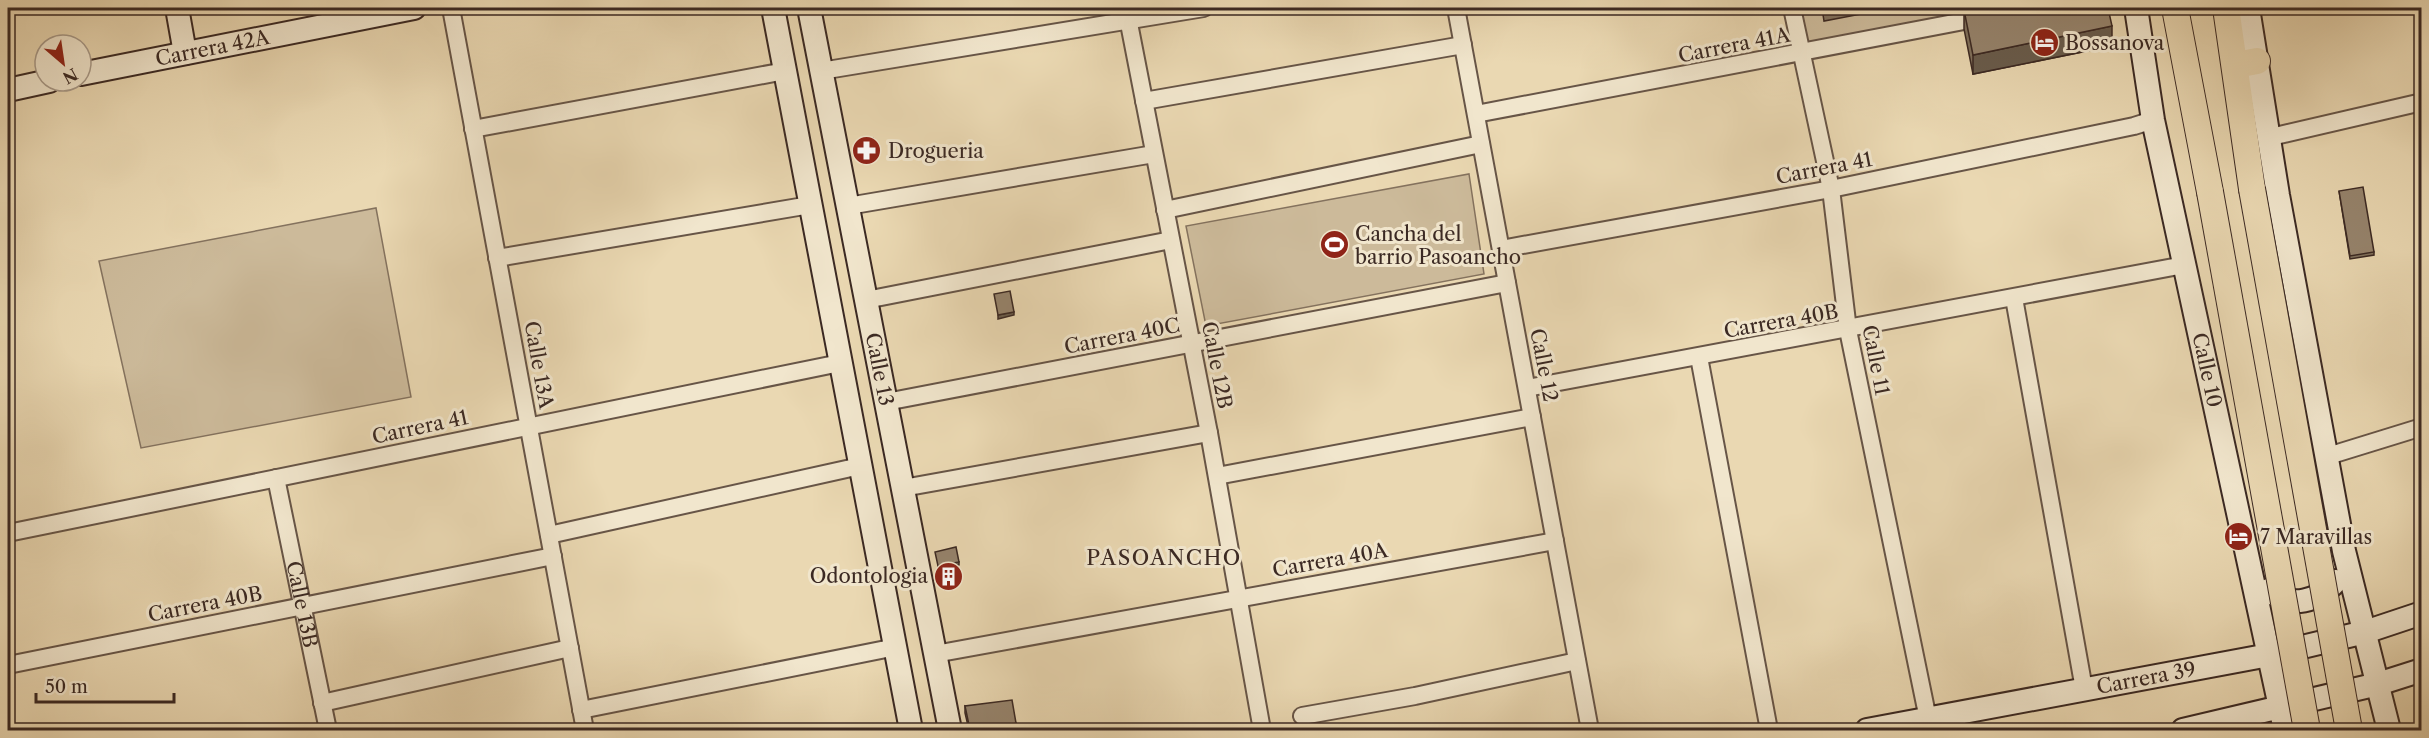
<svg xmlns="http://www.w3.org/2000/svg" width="2429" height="738" font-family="'Libre Caslon Text',serif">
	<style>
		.green { fill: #ccba9a; stroke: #84725e; stroke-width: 1.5 }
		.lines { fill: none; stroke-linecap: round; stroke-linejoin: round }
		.street-casing { stroke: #675547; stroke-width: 20 }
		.secondary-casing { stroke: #3b2923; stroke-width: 26 }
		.primary-casing { stroke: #3b2923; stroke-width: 28 }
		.street { stroke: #f1e6cd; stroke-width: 16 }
		.secondary { stroke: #f1e6cd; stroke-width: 22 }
		.primary { stroke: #ead8b2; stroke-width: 26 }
		.primary-bridge-casing { stroke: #3b2923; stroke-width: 28; stroke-linecap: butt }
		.primary-bridge { stroke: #ead8b2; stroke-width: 26 }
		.wall { fill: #81725e; stroke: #3b2923; stroke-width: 1.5 }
		.shaded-wall { fill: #695c4c; stroke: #3b2923; stroke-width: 1.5 }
		.building { fill: #96846d; stroke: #3b2923; stroke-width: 1.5 }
		.labels { text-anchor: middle; stroke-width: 6; stroke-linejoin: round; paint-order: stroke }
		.poi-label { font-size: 20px; fill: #3b2923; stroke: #f1e6cd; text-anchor: start }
		.street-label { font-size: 20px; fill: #3b2923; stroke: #f1e6cd }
		.neighbourhood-label { font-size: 21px; letter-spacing: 1.5px; fill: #3b2923; stroke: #f1e6cd }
	</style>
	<rect width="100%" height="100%" fill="#ead8b2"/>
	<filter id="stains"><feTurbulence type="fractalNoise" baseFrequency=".00333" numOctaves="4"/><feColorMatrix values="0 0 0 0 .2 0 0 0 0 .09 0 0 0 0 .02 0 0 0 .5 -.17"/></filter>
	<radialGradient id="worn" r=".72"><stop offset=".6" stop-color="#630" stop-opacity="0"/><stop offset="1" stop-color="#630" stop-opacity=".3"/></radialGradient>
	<g class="green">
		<path d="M1792,8H2035L1802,54Z"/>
		<path d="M1469,174L1484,274L1206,326L1186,226Z"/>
		<path d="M376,208L411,397L141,448L99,261Z"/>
	</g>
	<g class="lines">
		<defs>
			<g id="street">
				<path d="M451,8L585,730"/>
				<path d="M1126,8L1209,433L1262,730"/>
				<path d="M1456,8L1590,730"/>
				<path d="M1792,8L1831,189L1848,330L1928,719"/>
				<path d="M821,71L1204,8"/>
				<path d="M1144,101L1463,45"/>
				<path d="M1476,114L1985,17"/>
				<path d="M473,129L785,71"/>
				<path d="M2271,137L2422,102"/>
				<path d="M848,206L1154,154"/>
				<path d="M1165,210L1481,144"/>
				<path d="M1501,249L1831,189L2134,126L2153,120"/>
				<path d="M497,258L810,205"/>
				<path d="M2014,298L2084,689"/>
				<path d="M866,300L1171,240"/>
				<path d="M1699,357L1769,730"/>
				<path d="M1527,388L2184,265"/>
				<path d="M886,402L1507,283"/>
				<path d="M2328,456L2422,427"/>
				<path d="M1217,476L1532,417"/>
				<path id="s1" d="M276,478L328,730"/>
				<path d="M903,488L1209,433"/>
				<path d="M8,533L840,363"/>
				<path d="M549,535L860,466"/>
				<path d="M935,654L1555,541"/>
				<path d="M8,665L553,556"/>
				<path d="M322,703L570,648"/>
				<path d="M581,710L896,647"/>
				<path d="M1302,716L1415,696L1577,661"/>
			</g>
			<g id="secondary">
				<path d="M177,8L185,53"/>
				<path d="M773,8L911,730"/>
				<path id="s2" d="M809,8L950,730"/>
				<path id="s3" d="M2136,8L2153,120L2285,730"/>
				<path d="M2248,8L2278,195L2344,551L2389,730"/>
				<path id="s4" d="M81,74L414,8"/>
				<path d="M8,90L49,81"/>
				<path d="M2269,590C2291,610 2318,601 2336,581"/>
				<path id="s5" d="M1867,730L2269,655L2365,632L2422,613"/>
				<path d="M2183,730L2378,684L2422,670"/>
			</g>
			<g id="primary">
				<path d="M2175,8L2210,192"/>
				<path d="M2226,8L2252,189"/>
				<path d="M2236,65L2257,61"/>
			</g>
		</defs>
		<use href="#street" class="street-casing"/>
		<use href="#secondary" class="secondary-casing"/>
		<use href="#primary" class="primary-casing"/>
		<use href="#street" class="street"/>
		<use href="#secondary" class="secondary"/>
		<use href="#primary" class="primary"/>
		<defs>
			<g id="primary-bridge">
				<path d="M2252,189L2349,730"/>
				<path d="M2210,192L2307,730"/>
			</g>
		</defs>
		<use href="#primary-bridge" class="primary-bridge-casing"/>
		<use href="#primary-bridge" class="primary-bridge"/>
	</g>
	<g class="wall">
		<path d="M1822,8H1872V12L1824,21Z"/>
		<path d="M1964,10L2112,46L1973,74L1964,29Z"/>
		<path d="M2339,191L2374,252V255L2350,259Z"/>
		<path d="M965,706L1016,730H969L965,713Z"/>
	</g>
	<g class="shaded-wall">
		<path d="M2112,26V46L1973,74V55Z"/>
		<path d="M876,153V156L861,160V156Z"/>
		<path d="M1014,312V315L998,319V315Z"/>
		<path d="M959,562V565L938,570V566Z"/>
		<path d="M960,575V579L942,583V579Z"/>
		<path d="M1016,723V730H1000Z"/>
	</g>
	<g class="building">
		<path d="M1824,8H1837L1824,10Z"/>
		<path d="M1974,8H2108L2112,26L1973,55L1964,10Z"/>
		<path d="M873,138L876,153L861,156L857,141Z"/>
		<path d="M2363,187L2374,252L2350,256L2339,191Z"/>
		<path d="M1010,291L1014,312L998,315L994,294Z"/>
		<path d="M956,547L959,562L938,566L935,552Z"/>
		<path d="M957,566L960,575L942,579L940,570Z"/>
		<path d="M1012,700L1016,723L1000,730H970L965,706Z"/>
	</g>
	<defs>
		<symbol id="hotel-disc" viewBox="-11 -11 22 22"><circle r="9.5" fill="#8f2418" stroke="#f1e6cd"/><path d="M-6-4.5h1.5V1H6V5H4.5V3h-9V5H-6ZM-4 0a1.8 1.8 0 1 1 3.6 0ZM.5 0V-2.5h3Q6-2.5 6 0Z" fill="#fff"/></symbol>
		<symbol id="pharmacy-disc" viewBox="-11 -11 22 22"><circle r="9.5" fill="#8f2418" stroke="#f1e6cd"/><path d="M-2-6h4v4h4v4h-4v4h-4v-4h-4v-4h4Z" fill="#fff"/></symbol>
		<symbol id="stadium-disc" viewBox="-11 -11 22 22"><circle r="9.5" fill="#8f2418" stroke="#f1e6cd"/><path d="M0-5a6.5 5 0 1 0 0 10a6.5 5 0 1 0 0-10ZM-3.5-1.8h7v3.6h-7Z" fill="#fff"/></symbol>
		<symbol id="building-disc" viewBox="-11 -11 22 22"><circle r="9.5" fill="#8f2418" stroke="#f1e6cd"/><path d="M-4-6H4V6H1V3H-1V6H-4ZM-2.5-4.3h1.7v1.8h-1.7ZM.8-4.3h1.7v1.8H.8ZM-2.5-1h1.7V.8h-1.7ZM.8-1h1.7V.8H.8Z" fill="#fff"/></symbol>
	</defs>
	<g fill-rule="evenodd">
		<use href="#hotel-disc" x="2028" y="26" width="33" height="33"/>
		<use href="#pharmacy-disc" x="850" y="134" width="33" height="33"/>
		<use href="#stadium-disc" x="1318" y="228" width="33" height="33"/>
		<use href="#hotel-disc" x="2222" y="520" width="33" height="33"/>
		<use href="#building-disc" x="932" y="560" width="33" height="33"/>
	</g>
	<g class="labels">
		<g class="poi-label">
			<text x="2065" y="50">Bossanova</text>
			<text x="888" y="158">Drogueria</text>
			<text x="1355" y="241">Cancha del<tspan x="1355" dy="23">barrio Pasoancho</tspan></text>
			<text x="2260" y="544">7 Maravillas</text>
			<text x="928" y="583" text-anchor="end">Odontologia</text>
		</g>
		<g class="street-label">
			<text transform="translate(1734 45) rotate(-11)" y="7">Carrera 41A</text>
			<text dy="7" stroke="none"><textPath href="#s4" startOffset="134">Carrera 42A</textPath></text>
			<text transform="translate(1824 168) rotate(-11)" y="7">Carrera 41</text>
			<text transform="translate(1781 321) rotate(-10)" y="7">Carrera 40B</text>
			<text transform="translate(1122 336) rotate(-11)" y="7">Carrera 40C</text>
			<text transform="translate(1876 360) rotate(79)" y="7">Calle 11</text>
			<text transform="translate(539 365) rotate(80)" y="7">Calle 13A</text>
			<text transform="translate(1217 365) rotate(79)" y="7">Calle 12B</text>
			<text transform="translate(1544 365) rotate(79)" y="7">Calle 12</text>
			<text dy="7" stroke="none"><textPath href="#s2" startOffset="368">Calle 13</textPath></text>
			<text dy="7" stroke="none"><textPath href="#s3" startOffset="369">Calle 10</textPath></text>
			<text transform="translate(420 427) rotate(-12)" y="7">Carrera 41</text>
			<text transform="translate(1330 560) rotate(-10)" y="7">Carrera 40A</text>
			<text transform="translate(205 604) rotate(-11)" y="7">Carrera 40B</text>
			<text dy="7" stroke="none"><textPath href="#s1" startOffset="129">Calle 13B</textPath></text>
			<text dy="7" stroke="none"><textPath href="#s5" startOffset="284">Carrera 39</textPath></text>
		</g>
		<g class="neighbourhood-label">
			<text x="1164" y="565">PASOANCHO</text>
		</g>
	</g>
	<rect width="2429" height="738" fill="none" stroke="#ead8b2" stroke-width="30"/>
	<rect x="9" y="9" width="2411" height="720" fill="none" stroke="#3b2923" stroke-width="3"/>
	<rect x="15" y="15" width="2399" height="708" fill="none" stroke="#3b2923" stroke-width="1.5"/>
	<g transform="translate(63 63) rotate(151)"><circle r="28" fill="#f1e6cd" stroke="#a89a89" stroke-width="1.5"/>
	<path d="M0-4.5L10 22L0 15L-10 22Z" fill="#8f2418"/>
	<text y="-9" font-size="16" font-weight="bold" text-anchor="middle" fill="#3b2923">N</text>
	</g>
	<path d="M36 693v9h138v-9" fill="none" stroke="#3b2923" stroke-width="3"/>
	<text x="45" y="693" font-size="18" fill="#3b2923" stroke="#f1e6cd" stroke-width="4.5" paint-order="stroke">50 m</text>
	<rect width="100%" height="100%" filter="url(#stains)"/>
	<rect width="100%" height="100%" fill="url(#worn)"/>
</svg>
